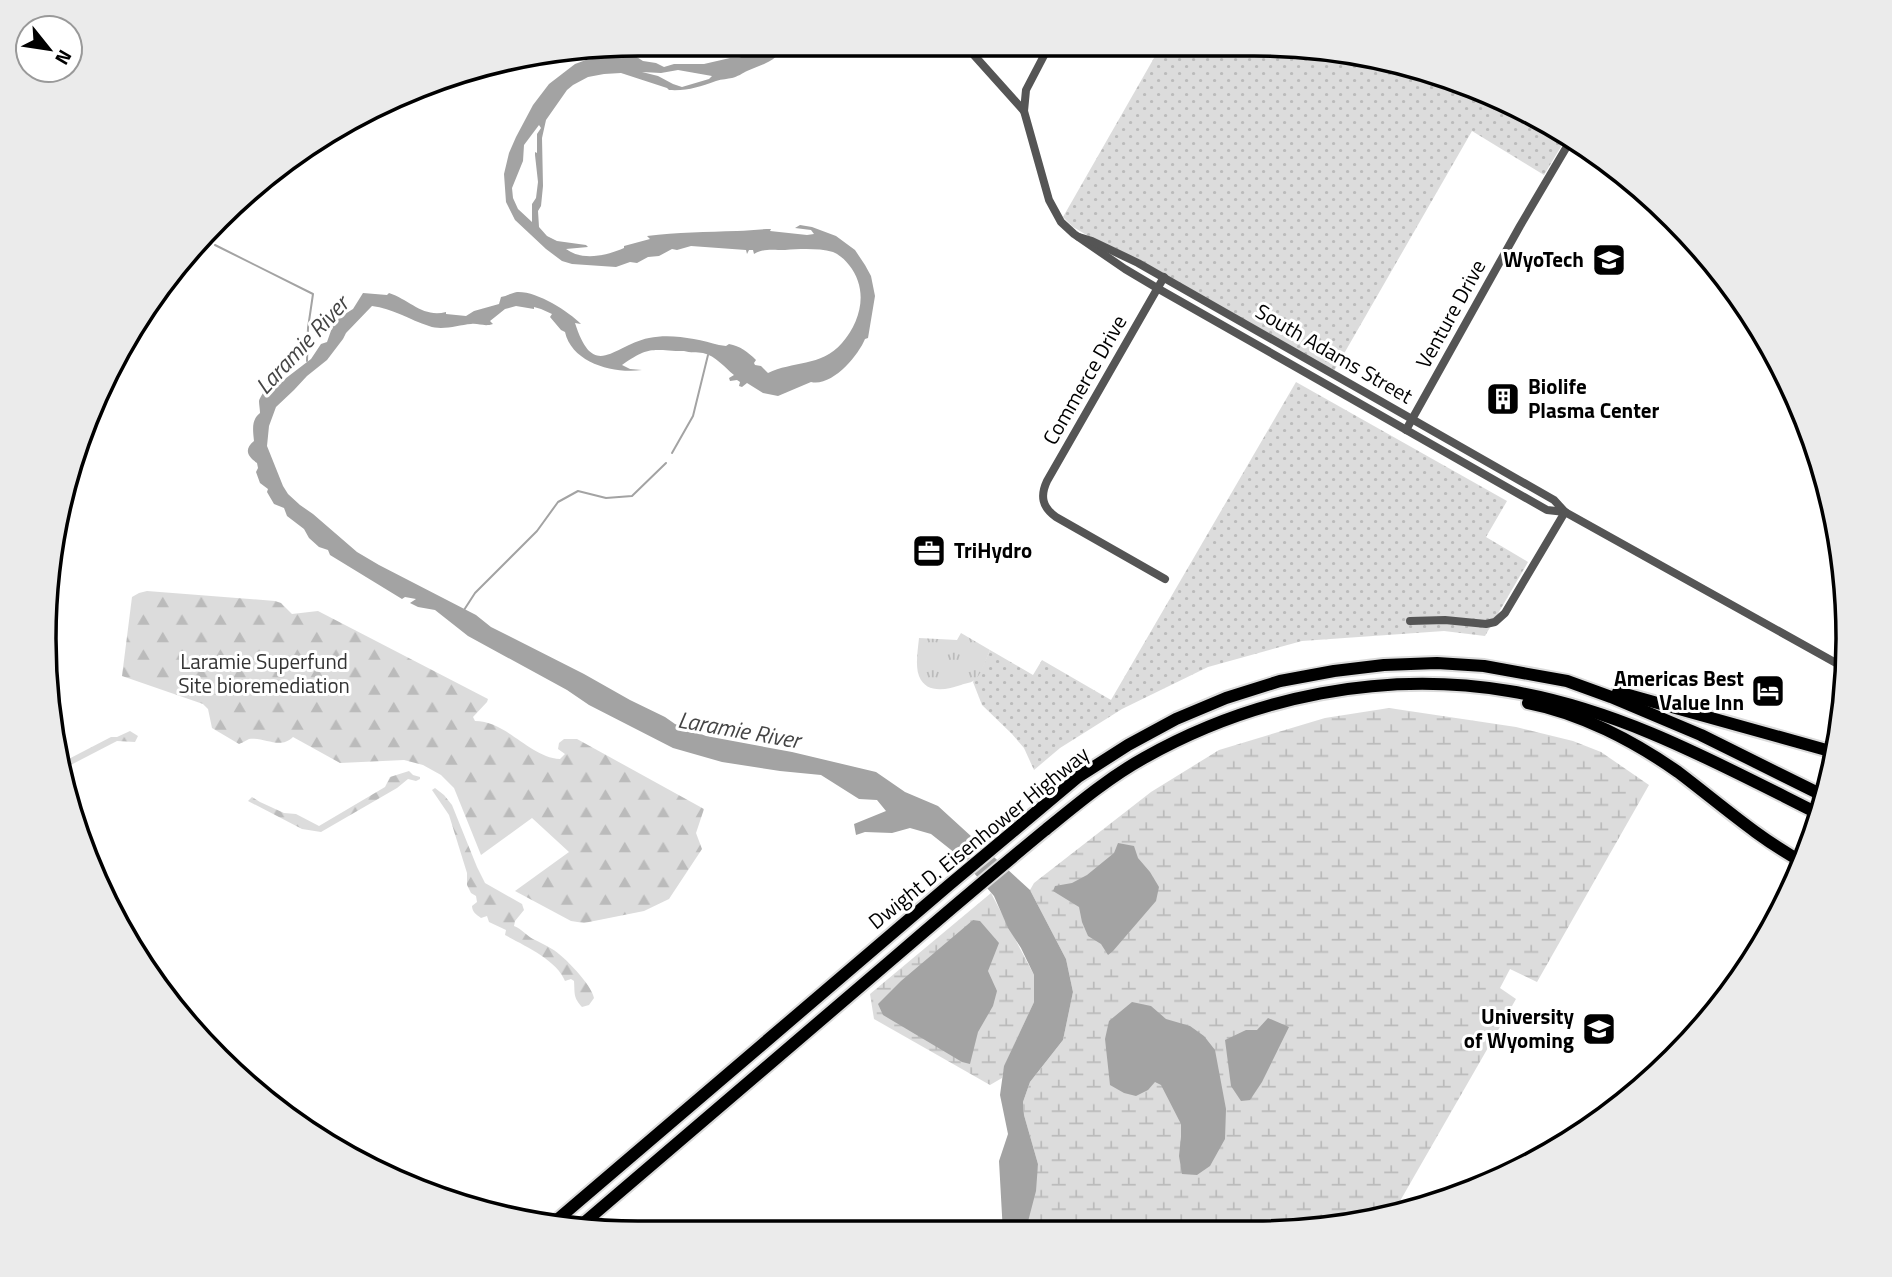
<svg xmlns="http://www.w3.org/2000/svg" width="1892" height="1277" font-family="'Titillium Web',sans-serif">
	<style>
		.grass { fill: url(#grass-dots) }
		.forest { fill: url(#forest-firs) }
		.wetland { fill: url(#wetland-marsh) }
		.park { fill: url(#park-tufts) }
		.water { fill: #a3a3a3; fill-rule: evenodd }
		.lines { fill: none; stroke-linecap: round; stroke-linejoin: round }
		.stream { stroke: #a3a3a3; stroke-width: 2 }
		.highway-casing { stroke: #dbdbdb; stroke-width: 16 }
		.minor { stroke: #555; stroke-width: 8 }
		.highway { stroke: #000; stroke-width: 12 }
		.labels { text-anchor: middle; stroke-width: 6; stroke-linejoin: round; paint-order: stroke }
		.poi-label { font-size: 21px; font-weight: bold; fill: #000; stroke: #fff; text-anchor: end }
		.street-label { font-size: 21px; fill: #000; stroke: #fff }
		.park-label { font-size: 21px; fill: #333; stroke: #fff }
		.water-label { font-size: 23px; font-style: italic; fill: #444; stroke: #fff }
		.rim { fill: none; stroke: #000; stroke-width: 3.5 }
	</style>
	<defs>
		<pattern id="grass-dots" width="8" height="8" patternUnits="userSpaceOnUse" patternTransform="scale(1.75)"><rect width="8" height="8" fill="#dcdcdc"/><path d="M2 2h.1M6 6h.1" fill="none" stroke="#bbb" stroke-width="1.8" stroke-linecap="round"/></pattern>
		<pattern id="forest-firs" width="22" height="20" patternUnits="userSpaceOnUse" patternTransform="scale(1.75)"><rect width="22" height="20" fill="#dcdcdc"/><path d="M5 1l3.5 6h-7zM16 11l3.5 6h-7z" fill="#bbb"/></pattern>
		<pattern id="wetland-marsh" width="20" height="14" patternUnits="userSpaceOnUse" patternTransform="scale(1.75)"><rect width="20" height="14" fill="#dcdcdc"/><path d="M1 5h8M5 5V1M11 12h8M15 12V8" fill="none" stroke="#bbb"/></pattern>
		<pattern id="park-tufts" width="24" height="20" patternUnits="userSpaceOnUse" patternTransform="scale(1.75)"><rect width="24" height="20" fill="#dcdcdc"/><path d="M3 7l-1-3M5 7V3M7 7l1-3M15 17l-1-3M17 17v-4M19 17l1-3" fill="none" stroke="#bbb"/></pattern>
	</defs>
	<rect width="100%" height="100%" fill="#fff"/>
	<g class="grass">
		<path d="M1162,44H1254L1369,55L1517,105L1565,140L1544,175L1472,131L1334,371L1090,237L1073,227L1063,217Z"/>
		<path d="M1296,382L1507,501L1486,537L1528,562L1485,636L1444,631L1302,641L1208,667L1122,709L1060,748L1034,770L1024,748L1012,734L982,705L973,682L982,668L990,650L1033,675L1042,660L1111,700Z"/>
	</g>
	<g class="forest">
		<path d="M147,591L275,601L281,603L292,614L318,611L488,699L487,702L473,717L475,721C507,721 529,757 560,759L565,754L558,749L559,743L564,739H577L704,809L696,833L702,849L669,899L644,911L584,923L571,921L515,891L569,852L532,818L481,855L454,788L441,775L423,765L404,760L340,763L293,737C280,750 265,737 249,739C247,740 240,744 239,744L212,728L208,709L203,704L122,676L132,597L139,593Z"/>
		<path d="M130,731L138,736L135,742L117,741L61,770L59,764L111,737H117Z"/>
		<path d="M409,771L413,775L420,777V779L416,781L408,779L397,788L321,832L302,829L248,801L252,797L260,802L284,813L296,814L319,826L385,787L390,777Z"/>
		<path d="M435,788L444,795L452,805L477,867L485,883L522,904L524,910L515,921L514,926C522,929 526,935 533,939C539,942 546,945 552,949C564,956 592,985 594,998L589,1005L582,1007C573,997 575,994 574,981L571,979L565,981C557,960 525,946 505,935L506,930L489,922L487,916L481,918C477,915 472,912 472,906L477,902L476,896L471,893L467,885V873L449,815L432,790Z"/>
	</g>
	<g class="wetland">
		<path d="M1389,708L1516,727L1573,741L1601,752L1649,785L1537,982L1510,969L1500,988L1516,999L1392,1215L1370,1222L1254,1233H1025L1038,1164L1024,1115L1023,1102L1030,1082L1063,1040L1073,992L1066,959L1030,890L1034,883L1151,792L1219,750L1325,718Z"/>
		<path d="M991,893L1034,975V1002L1005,1065L1002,1078L990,1085L874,1019L870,994Z"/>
	</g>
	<path class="park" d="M961,633L990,650C986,659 983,671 976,679C972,683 966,683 961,685C946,690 926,694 919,676C915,665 918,649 919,638L957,640Z"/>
	<g class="water">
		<path d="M764,44H773L771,50L779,44H786C778,61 761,65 747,71C743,73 737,77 732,78C728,79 722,79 716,81C699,87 688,91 669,90L667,88L621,73L604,74L588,77L573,85L567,90L546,120L542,138L543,186L541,206L538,211L539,227L547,236L557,241L586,245L588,247L566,249C582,261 606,256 624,248V246L650,239L647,236C677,232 707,232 737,231C748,231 760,229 771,229L770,231L807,235L814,234L811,230L795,228L800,225L812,227L836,236L855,250L865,265L871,276L875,296L868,338L865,339C858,356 832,387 811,382L778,396L763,393L747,383L742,387L739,386L740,382L737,380L730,381L729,378L734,375C724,367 716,356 703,353C697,352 690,353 684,351C654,351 651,344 622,365L630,369L642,370C613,374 572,363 565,332L561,330L550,317L552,314L541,309L534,307V309L516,306L505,309L490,321L493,324C484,327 479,323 471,324C458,325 442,331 429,326C410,320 392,308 372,306L346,333L343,339L327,360L307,376L294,390L276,407L269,426L267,446L283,486L288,494L300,505L313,514L357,552L379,565L476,615L491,627L584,674L630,700L665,717L675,724L706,736L792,752L876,772L905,792L938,806L1030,890L1066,959L1073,992L1063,1040L1030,1082L1023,1102L1024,1115L1038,1164L1036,1191L1025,1233H1003L999,1161L1008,1134L1000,1095L1004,1066L1034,1002V975L1021,948L1008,928L994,896L960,857L931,834L910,828L892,833L865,832L856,835L854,824L886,811L877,800L859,799L821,775L780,771L722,762L673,748L589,705L567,690L468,636L435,610L418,607L410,603L416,599L405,597L402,599L330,555L328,550L319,547L309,538L304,529L287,516L284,508L274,504L267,492L268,489L260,483L256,472L258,468L257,463C247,456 244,449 254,441C253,430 251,420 260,413C260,410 259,404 259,401C261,394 274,377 281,373L275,383L277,385L311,359L321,344L327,342L333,325L340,317L353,309L363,293L387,295L389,293C410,300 423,318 446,312V314L466,316L474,311L499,304L501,297C506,296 512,293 517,292C537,291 568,311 581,324L575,323C594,382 613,345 649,338C671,333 698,339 719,345L726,346L729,344C740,346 748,352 756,360L754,363L755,365L761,366L768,373C792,361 821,367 842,343C861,321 869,290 849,265C845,260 840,255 833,252C818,248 800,249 785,250C773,250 765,248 754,254L753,250H749L747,254L746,250L691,246L677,250L672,249L659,256L648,257L637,263L630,262L616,267L572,264L562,261L546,249L515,220L506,202L504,174L509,153L516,137L533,105L549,84L575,64L586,60L605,57H623L632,54L643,61L656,63L664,67L674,64H704L730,58H739L761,48ZM678,70L712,76L709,79L682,87L673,84L658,76L642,72L661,73ZM539,125L541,128L537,134V153L535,152V155L538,182L536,198L532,204V222L518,209L513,198L512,188L523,161L524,145Z"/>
		<path d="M1118,843L1134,846L1138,858L1150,872L1159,887L1156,901L1113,951L1108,955L1101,944L1088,936L1082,922L1079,907L1053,891L1055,886L1072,883L1087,875L1114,853Z"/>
		<path d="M973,920L980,921L999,943L988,971L997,991L993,1006L978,1032L970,1064L962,1062L883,1015L878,1004L901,981Z"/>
		<path d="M1132,1002L1151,1006L1166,1019L1190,1026L1204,1036L1215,1050L1226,1109L1225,1139L1210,1166L1197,1175L1182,1174L1179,1156L1181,1137V1124L1161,1085L1155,1082L1148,1090L1136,1096L1124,1093L1110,1085L1105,1039L1109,1021Z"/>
		<path d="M1268,1018L1289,1027L1262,1082L1250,1100L1241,1101L1231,1086L1225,1040L1246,1030H1257Z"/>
	</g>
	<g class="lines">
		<g class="stream">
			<path d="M215,245L313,294L308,328L307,361"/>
			<path d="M672,453L693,416L708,355"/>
			<path d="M464,610L475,593L537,531L558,502L578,491L606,498L632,496L666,463"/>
		</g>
		<defs>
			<g id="highway">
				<path d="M1618,692L1837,753"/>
				<path d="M1528,703C1580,713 1634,741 1678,772C1719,803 1758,838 1804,863"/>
				<path d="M551,1225L949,885L1078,777L1128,745L1176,719L1226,698L1280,681L1334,671L1384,665L1437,663L1484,666L1567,681L1611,697L1701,735L1824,796"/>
				<path d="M579,1227C682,1139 785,1051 889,962C940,918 992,874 1044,831C1076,805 1108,778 1144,758C1254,696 1384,670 1509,691C1620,709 1719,764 1819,814"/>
			</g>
		</defs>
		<use href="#highway" class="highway-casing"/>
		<g class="minor">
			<path d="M964,44L1024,111L1049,200L1061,222L1074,234L1125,269L1157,288L1547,510L1565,512"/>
			<path d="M1024,111L1026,90L1050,44"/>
			<path d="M1079,237L1092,241L1138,263L1554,500L1565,512L1845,668"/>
			<path d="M1164,277L1047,481C1040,496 1042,507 1056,517L1165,579"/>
			<path d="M1406,430L1520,226L1569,143"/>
			<path d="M1410,621L1445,620L1486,624L1495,622L1505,613L1565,512"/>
		</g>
		<use href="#highway" class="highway"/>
	</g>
	<defs>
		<symbol id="university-square" viewBox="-11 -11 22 22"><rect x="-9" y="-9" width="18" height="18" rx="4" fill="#000" stroke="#fff"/><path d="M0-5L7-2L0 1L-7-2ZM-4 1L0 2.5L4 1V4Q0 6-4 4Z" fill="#fff"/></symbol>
		<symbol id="building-square" viewBox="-11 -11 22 22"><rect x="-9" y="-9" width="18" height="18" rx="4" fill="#000" stroke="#fff"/><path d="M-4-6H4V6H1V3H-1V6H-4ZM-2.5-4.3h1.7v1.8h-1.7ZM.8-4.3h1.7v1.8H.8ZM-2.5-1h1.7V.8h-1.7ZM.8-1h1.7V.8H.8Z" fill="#fff"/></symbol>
		<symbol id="office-square" viewBox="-11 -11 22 22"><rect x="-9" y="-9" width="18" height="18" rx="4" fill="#000" stroke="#fff"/><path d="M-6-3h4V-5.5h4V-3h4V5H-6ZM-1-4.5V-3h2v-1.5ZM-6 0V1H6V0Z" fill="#fff"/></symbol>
		<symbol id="hotel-square" viewBox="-11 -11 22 22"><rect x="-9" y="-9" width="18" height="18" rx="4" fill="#000" stroke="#fff"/><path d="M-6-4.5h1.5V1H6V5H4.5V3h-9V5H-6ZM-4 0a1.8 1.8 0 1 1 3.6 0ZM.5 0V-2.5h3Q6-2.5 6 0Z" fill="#fff"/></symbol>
	</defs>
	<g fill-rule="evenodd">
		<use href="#university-square" x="1590" y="241" width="38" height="38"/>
		<use href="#building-square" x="1484" y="380" width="38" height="38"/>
		<use href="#office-square" x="910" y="532" width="38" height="38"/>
		<use href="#hotel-square" x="1749" y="672" width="38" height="38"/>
		<use href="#university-square" x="1580" y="1010" width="38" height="38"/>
	</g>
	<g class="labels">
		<g class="poi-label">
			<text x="1584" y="267">WyoTech</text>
			<text x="1528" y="394" text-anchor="start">Biolife<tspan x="1528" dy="24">Plasma Center</tspan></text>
			<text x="954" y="558" text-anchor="start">TriHydro</text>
			<text x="1744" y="686">Americas Best<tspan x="1744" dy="24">Value Inn</tspan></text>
			<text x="1574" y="1024">University<tspan x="1574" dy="24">of Wyoming</tspan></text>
		</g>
		<g class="street-label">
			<text transform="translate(1451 314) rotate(-61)" y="7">Venture Drive</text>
			<text transform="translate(1334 354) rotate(30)" y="7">South Adams Street</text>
			<text transform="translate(1085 380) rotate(-60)" y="7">Commerce Drive</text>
			<text transform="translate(979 838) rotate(-39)" y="7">Dwight D. Eisenhower Highway</text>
		</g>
		<g class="park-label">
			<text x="264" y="669">Laramie Superfund<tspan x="264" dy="24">Site bioremediation</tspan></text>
		</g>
		<g class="water-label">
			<text transform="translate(302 345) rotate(-47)" y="8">Laramie River</text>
			<text transform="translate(739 730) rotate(10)" y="8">Laramie River</text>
		</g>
	</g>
	<path d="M0 0H1892V1277H0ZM638 56H1254A582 582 0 0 1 1836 638V639A582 582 0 0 1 1254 1221H638A582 582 0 0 1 56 639V638A582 582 0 0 1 638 56Z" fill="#ebebeb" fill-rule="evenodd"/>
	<path class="rim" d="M638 56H1254A582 582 0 0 1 1836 638V639A582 582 0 0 1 1254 1221H638A582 582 0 0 1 56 639V638A582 582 0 0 1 638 56Z"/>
	<g transform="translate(49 49) rotate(120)"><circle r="33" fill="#ffffff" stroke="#999999" stroke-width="2"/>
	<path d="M0-5L12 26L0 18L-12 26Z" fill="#000000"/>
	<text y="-10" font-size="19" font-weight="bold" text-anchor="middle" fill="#000000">N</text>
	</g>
</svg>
